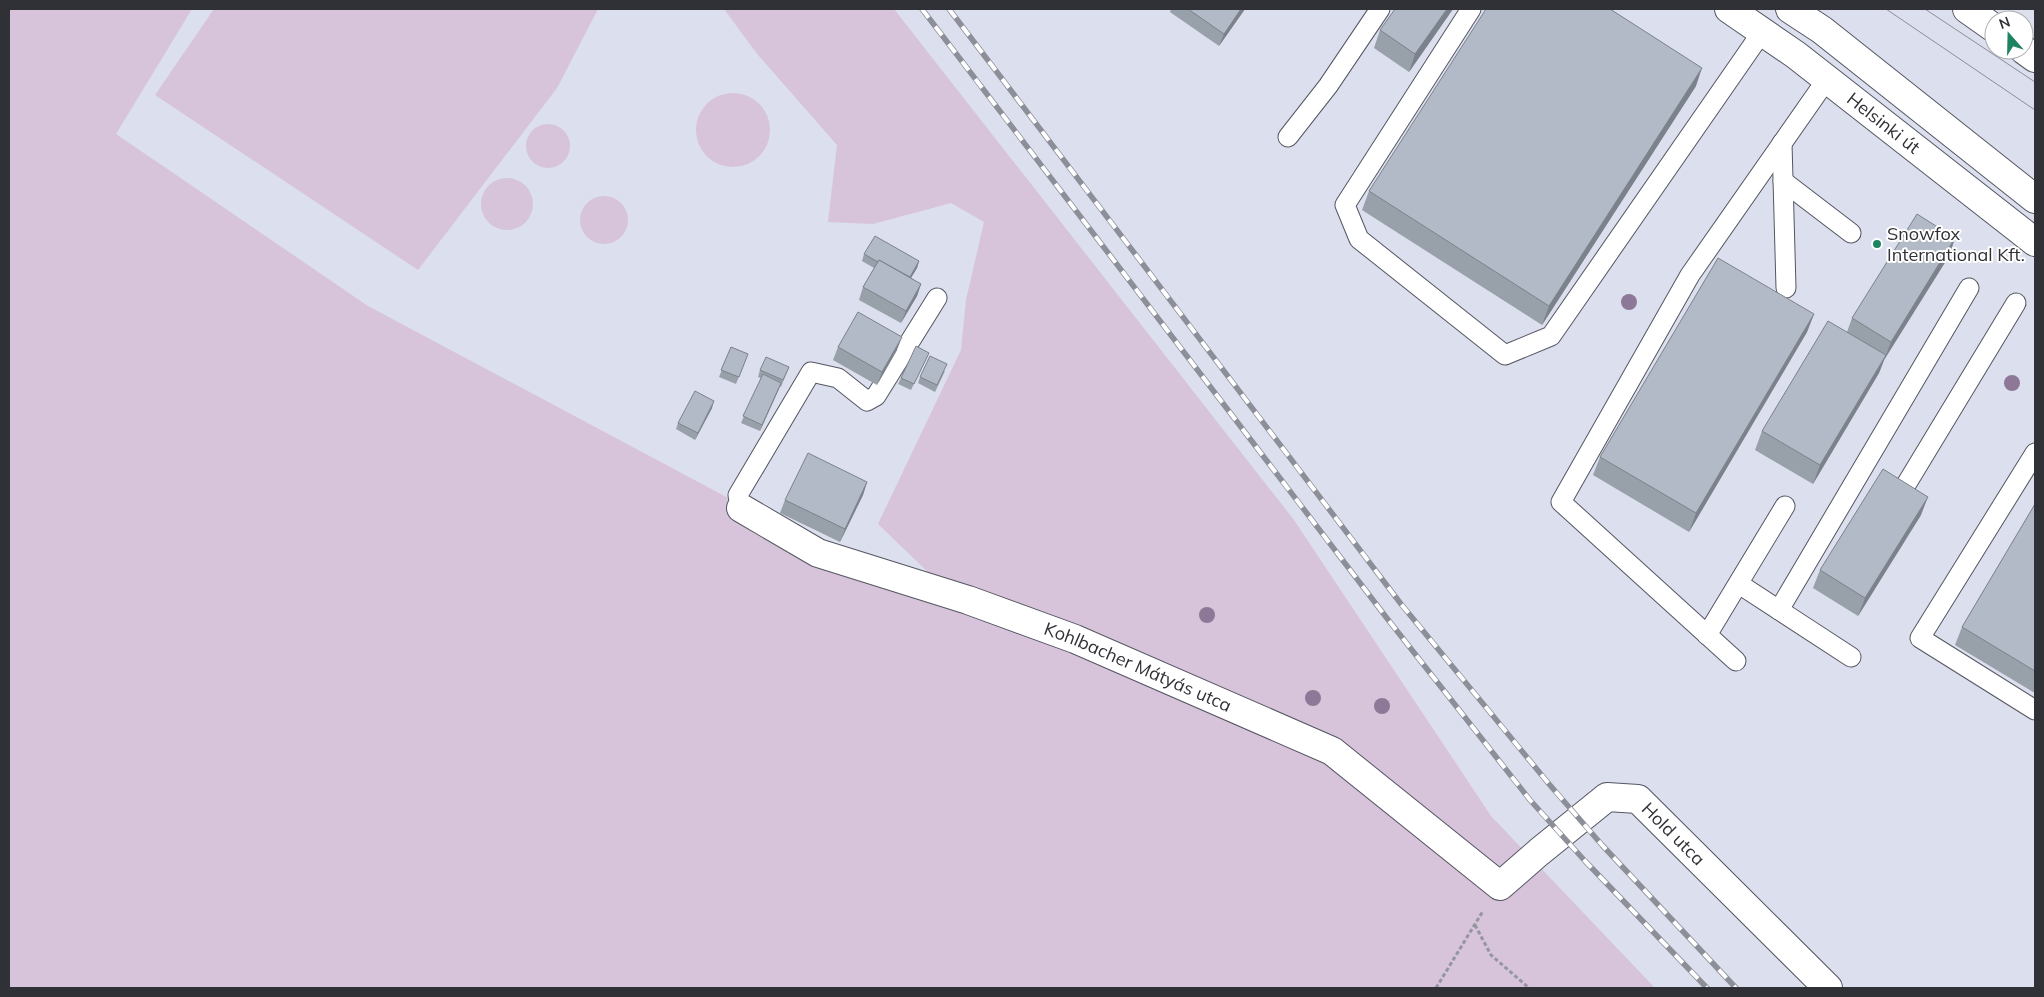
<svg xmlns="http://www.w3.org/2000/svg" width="2044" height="997" font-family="Mulish,sans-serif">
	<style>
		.green { fill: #d7c3da }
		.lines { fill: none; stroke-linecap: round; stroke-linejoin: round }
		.service-casing { stroke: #545662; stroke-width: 21 }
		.minor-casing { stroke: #545662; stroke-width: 30 }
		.primary-casing { stroke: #545662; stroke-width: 30 }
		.path { stroke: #9496a0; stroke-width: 3; stroke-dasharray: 4 2.5; stroke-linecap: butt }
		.service { stroke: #fff; stroke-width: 19 }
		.minor { stroke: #fff; stroke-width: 28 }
		.primary { stroke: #fff; stroke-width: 28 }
		.tram { stroke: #8c8e98; stroke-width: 1 }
		.rail-casing { stroke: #8c8e98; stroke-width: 5.5 }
		.rail { stroke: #fff; stroke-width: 4; stroke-dasharray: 11; stroke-linecap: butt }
		.tree { fill: #8d7898 }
		.wall { fill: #98a0aa }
		.shaded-wall { fill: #7c828b }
		.building { fill: #b1bac6; stroke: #7c828b }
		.poi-dot { fill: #1e845f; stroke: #fff; stroke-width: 2 }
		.labels { text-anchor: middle; stroke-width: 4; stroke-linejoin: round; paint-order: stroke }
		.street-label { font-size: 18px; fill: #303136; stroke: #fff }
		.poi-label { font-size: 18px; fill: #303136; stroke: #fff; text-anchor: start }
	</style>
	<rect width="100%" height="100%" fill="#dcdfed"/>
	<g class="green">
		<path d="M9,9H192L116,134L368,306L792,532L930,574L878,524L961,350L966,300L984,222L951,203L873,224L828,222L837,145L758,55L724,9H894L1294,520L1491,816L1655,988H9Z"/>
		<path d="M214,9H598L557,88L418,270L155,95Z"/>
		<circle cx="733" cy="130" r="37"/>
		<circle cx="548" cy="146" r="22"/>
		<circle cx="507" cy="204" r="26"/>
		<circle cx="604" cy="220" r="24"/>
	</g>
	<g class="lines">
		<defs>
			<g id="service">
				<path d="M1471,9L1345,205L1359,239L1505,355L1551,336L1762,32"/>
				<path d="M1288,137L1328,86L1380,9"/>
				<path d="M1782,143L1786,288"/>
				<path d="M1783,181L1851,233"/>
				<path d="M2035,453L1920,638L2035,710"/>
				<path d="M1904,488L2016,303"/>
				<path d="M741,508L738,495L811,372L838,378L867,401L876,396L937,298"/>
				<path d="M1739,584L1851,657"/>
				<path d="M1779,610L1969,288"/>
				<path d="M1707,635L1785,506"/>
				<path d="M1736,661L1561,502L1690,275L1827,79"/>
			</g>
			<g id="minor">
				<path d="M1967,9L1994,28"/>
				<path d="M2024,50L2035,58"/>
				<path id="s1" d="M741,508L818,553L968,600L1075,639L1332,751L1500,886L1539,852L1607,797L1638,799L1828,988"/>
			</g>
			<g id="primary">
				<path id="s2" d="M1729,9L1796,55L2035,242"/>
				<path d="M1790,9L1822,30L2035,199"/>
			</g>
		</defs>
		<use href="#service" class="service-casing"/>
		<use href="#minor" class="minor-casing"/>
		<use href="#primary" class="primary-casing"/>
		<g class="path">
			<path d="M1475,925L1491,955L1529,988"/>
			<path d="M1436,988L1483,911"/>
		</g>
		<use href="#service" class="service"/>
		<use href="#minor" class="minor"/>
		<use href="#primary" class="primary"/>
		<g class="tram">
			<path d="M1886,9L2035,110"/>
			<path d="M1925,9L2035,82"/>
		</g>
		<defs>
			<g id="rail">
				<path d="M922,9L1386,617L1530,800L1585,861L1707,988"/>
				<path d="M949,9L1401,604L1549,784L1602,845L1736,988"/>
			</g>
		</defs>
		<use href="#rail" class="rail-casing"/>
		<use href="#rail" class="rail"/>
	</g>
	<g class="tree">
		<circle cx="1629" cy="302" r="8"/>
		<circle cx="2012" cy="383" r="8"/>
		<circle cx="1207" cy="615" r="8"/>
		<circle cx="1313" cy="698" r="8"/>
		<circle cx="1382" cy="706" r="8"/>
	</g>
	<g class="wall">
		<path d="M1171,9H1245L1219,46L1170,12Z"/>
		<path d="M1453,9L1409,72L1374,48L1380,30Z"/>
		<path d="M1696,86L1542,325L1362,210L1369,191Z"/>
		<path d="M1955,238L1949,256L1884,360L1879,373L1813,484L1755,450L1762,431L1847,332L1852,318Z"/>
		<path d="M864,254L919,261L917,268L911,278L921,284L917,296L901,323L859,300L863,287L874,268L862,261Z"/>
		<path d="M1814,314L1807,332L1689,532L1593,475L1600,457Z"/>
		<path d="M731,347L748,354L736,384L719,377Z"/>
		<path d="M838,347L897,350L877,385L833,360Z"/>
		<path d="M929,353L911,390L898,384L901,378Z"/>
		<path d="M789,367L781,387L780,386L760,431L741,423L761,378L758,377L760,370Z"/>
		<path d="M945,371L935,392L918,383L920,377Z"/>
		<path d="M712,408L695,440L676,429L678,423Z"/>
		<path d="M867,482L863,495L840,542L780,513L785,500Z"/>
		<path d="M2035,504V693L1955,645L1962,627Z"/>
		<path d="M1921,515L1858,616L1813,588L1820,570Z"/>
	</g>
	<g class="shaded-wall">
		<path d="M1241,9H1245L1219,46L1224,34Z"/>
		<path d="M1447,9H1453L1409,72L1415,54Z"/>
		<path d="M1702,68L1696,86L1542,325L1549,306Z"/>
		<path d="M1955,238L1949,256L1884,360L1891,342Z"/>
		<path d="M919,261L917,268L906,286L908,279Z"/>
		<path d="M921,284L917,296L901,323L906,311Z"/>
		<path d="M1814,314L1807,332L1689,532L1696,513Z"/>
		<path d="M902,337L897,350L877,385L882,372Z"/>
		<path d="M1886,355L1879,373L1813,484L1820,465Z"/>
		<path d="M781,383L779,389L760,431L762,425Z"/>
		<path d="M714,401L712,408L695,440L698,433Z"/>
		<path d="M867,482L863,495L840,542L845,529Z"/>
		<path d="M1928,497L1921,515L1858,616L1865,598Z"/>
	</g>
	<g class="building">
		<path d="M1188,9H1241L1224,34Z"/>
		<path d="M1395,9H1447L1415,54L1380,30Z"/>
		<path d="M1486,9H1610L1702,68L1549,306L1369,191Z"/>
		<path d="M1917,214L1955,238L1891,342L1852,318Z"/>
		<path d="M875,236L919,261L910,277L879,260L878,262L864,254Z"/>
		<path d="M1718,258L1814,314L1696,513L1600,457Z"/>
		<path d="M879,260L921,284L906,311L863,287Z"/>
		<path d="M858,312L902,337L882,372L838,347Z"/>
		<path d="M1828,321L1886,355L1820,465L1762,431Z"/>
		<path d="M916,346L929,353L914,384L901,378Z"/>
		<path d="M731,347L748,354L739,377L721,370Z"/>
		<path d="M930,356L947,364L937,385L920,377Z"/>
		<path d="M766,357L789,367L783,380L760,370Z"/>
		<path d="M763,374L781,383L762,425L743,416Z"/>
		<path d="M695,391L714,401L698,433L678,423Z"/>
		<path d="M808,453L867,482L845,529L785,500Z"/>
		<path d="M1883,469L1928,497L1865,598L1820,570Z"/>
		<path d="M2035,504V671L1962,627Z"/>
	</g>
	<circle class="poi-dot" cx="1877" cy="244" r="5"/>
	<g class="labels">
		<g class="street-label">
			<text dy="6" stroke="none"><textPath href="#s2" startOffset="192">Helsinki út</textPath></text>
			<text dy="6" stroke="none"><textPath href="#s1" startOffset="429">Kohlbacher Mátyás utca</textPath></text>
			<text dy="6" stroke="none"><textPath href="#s1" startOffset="1076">Hold utca</textPath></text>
		</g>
		<g class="poi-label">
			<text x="1887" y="240">Snowfox<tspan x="1887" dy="21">International Kft.</tspan></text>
		</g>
	</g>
	<rect width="2044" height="997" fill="none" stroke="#303136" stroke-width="20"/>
	<g transform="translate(2009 35) rotate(340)"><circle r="24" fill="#ffffff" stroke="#acadaf"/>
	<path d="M0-4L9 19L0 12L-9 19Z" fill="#1e845f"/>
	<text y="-8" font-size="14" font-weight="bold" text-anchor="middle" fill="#303136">N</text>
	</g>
</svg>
